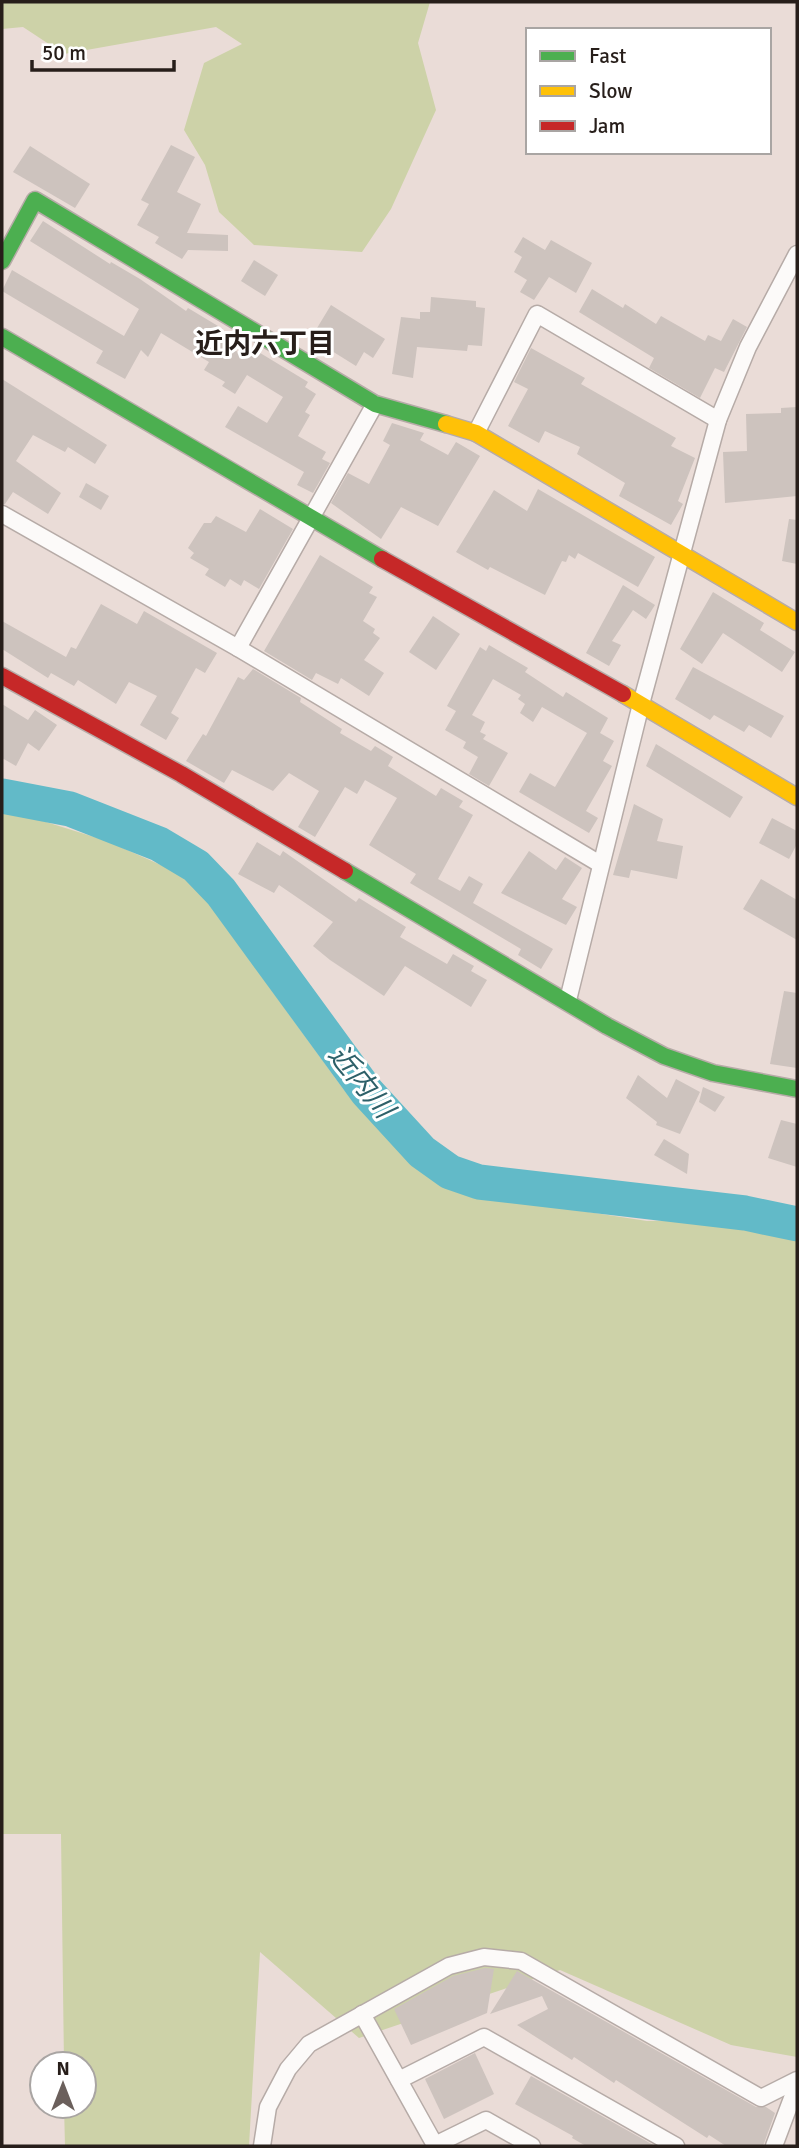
<svg xmlns="http://www.w3.org/2000/svg" width="799" height="2148" font-family="Signika,'Noto Sans JP',sans-serif">
	<style>
		.green { fill: #cdd2a8 }
		.lines { fill: none; stroke-linecap: round; stroke-linejoin: round }
		.river { stroke: #62bac8; stroke-width: 35 }
		.building { fill: #cdc3be }
		.street-casing { stroke: #b6aba7; stroke-width: 19 }
		.fast-casing { stroke: #b6aba7; stroke-width: 19 }
		.slow-casing { stroke: #b6aba7; stroke-width: 19 }
		.jam-casing { stroke: #b6aba7; stroke-width: 19 }
		.street { stroke: #fcfaf9; stroke-width: 16 }
		.fast { stroke: #4caf50; stroke-width: 16 }
		.slow { stroke: #ffc107; stroke-width: 16 }
		.jam { stroke: #c62828; stroke-width: 16 }
		.labels { text-anchor: middle; stroke-width: 6; stroke-linejoin: round; paint-order: stroke }
		.neighbourhood-label { font-size: 28px; font-weight: bold; fill: #271e1a; stroke: #fff }
		.water-label { font-size: 28px; font-style: italic; fill: #2d6069; stroke: #fff }
	</style>
	<rect width="100%" height="100%" fill="#eadcd7"/>
	<g class="green">
		<path d="M2,2H430L418,43L436,110L391,209L362,252L254,245L219,212L205,165L184,130L204,63L242,44L216,27L64,54L23,27L2,29Z"/>
		<path d="M2,805L14,812L107,841L190,878L344,1090L476,1195L647,1221L797,1218V2057L731,2045L560,1970L359,2038L260,1952L249,2146H65L64,2106H84V2064H64L61,1834H2Z"/>
	</g>
	<g class="lines">
		<path class="river" d="M2,796L70,809L159,844L196,866L221,892L367,1092L422,1152L450,1172L479,1182L745,1213L797,1224"/>
	</g>
	<g class="building">
		<path d="M171,145L195,157L177,192L201,204L187,233L228,235V251L188,250L182,259L155,243L159,237L137,225L149,204L141,200Z"/>
		<path d="M30,146L90,184L75,208L13,172Z"/>
		<path d="M43,221L110,264L111,262L140,279L186,311L188,308L223,329L217,339L241,354L247,345L308,382L305,387L316,394L305,412L310,415L298,436L326,452L322,459L330,463L313,493L297,485L304,472L225,427L238,406L267,423L283,397L247,375L235,394L222,386L225,382L204,370L209,362L161,333L148,357L141,350L125,379L96,363L103,351L2,291L12,270L124,336L139,309L30,241Z"/>
		<path d="M523,237L545,250L551,240L592,263L576,293L549,277L534,300L520,292L527,280L514,272L522,257L514,252Z"/>
		<path d="M254,260L278,275L265,296L241,281Z"/>
		<path d="M592,289L623,308L625,304L656,324L661,316L705,341L708,335L721,341L733,319L747,327L724,372L715,368L700,398L649,368L654,358L579,312Z"/>
		<path d="M431,297L476,301V307L485,308L482,346L468,345L467,351L417,347L413,378L392,374L401,317L420,319V312H430Z"/>
		<path d="M331,305L385,339L373,358L364,352L356,366L311,338Z"/>
		<path d="M531,348L585,378L581,384L676,438L671,446L695,458L678,501L683,504L671,525L619,496L625,483L577,454L580,447L545,431L539,443L508,426L528,389L514,382Z"/>
		<path d="M2,379L107,445L95,464L68,447L65,452L33,435L16,461L61,493L48,514L13,492L5,504H2Z"/>
		<path d="M797,407V496L725,503L723,452L747,451L746,414L781,413V408Z"/>
		<path d="M392,423L424,433L420,440L448,455L456,442L480,456L438,526L401,507L381,539L331,503L348,473L369,484L390,445L383,441Z"/>
		<path d="M86,483L109,496L101,510L79,497Z"/>
		<path d="M538,489L655,557L638,587L578,553L575,559L569,555L566,562L562,561L545,595L490,567L488,570L456,552L494,490L527,511Z"/>
		<path d="M260,509L293,529L259,589L244,580L241,586L230,579L225,587L205,575L209,569L190,558L194,553L188,548L204,523H211L216,516L246,532Z"/>
		<path d="M789,519L797,520V564L782,561Z"/>
		<path d="M320,555L373,587L369,593L377,597L363,621L375,629L373,633L380,638L364,660L384,673L369,696L341,678L338,684L316,673L312,680L264,651Z"/>
		<path d="M623,585L655,605L646,619L633,610L612,641L621,645L609,666L586,653Z"/>
		<path d="M713,592L764,623L760,630L795,652L782,672L723,633L702,664L680,649Z"/>
		<path d="M101,604L137,624L144,611L217,653L205,673L196,668L171,713L179,718L166,740L140,725L157,696L129,682L116,704L78,680L74,686L51,673L48,678L2,649V621L66,657L71,647L76,649Z"/>
		<path d="M433,616L460,634L436,670L409,652Z"/>
		<path d="M489,645L528,668L525,672L563,697L566,692L608,718L600,733L614,741L603,761L612,766L586,811L598,818L589,833L519,792L530,773L555,787L587,733L542,707L533,722L520,713L525,704L518,699L521,695L493,679L472,715L485,722L480,732L486,735L483,739L508,753L489,786L469,774L478,757L463,748L466,742L445,730L456,711L447,706L480,647L486,651Z"/>
		<path d="M693,667L784,716L771,738L749,725L744,732L714,715L710,720L675,699Z"/>
		<path d="M253,669L301,698L300,702L342,729L340,733L371,751L375,746L393,757L388,766L436,796L441,788L463,801L459,807L473,815L438,879L460,891L469,876L483,884L473,903L553,949L541,969L518,955L521,949L410,883L416,874L369,845L397,798L365,780L357,794L345,787L315,837L298,827L319,791L289,773L273,791L232,770L224,783L186,761L203,734L206,736L238,677L244,680Z"/>
		<path d="M2,704L28,720L35,710L57,725L39,751L28,743L16,766L2,758Z"/>
		<path d="M656,744L743,797L730,818L646,766Z"/>
		<path d="M634,804L663,819L657,841L683,846L677,879L631,870L629,878L613,875Z"/>
		<path d="M772,818L797,831V844L789,859L759,843Z"/>
		<path d="M257,842L280,856L283,851L356,902L359,898L406,927L400,937L447,964L453,954L474,966L471,971L487,980L471,1007L405,966L384,996L330,960L313,946L333,922L279,885L274,893L238,874Z"/>
		<path d="M529,851L556,870L565,857L582,868L562,899L577,907L566,925L501,893Z"/>
		<path d="M761,879L797,900V940L743,909Z"/>
		<path d="M784,991L797,993V1068L770,1064Z"/>
		<path d="M638,1075L667,1098L676,1079L700,1092L680,1134L656,1125L657,1122L626,1098Z"/>
		<path d="M703,1087L725,1097L715,1112L699,1102Z"/>
		<path d="M781,1120L797,1124V1167L768,1158Z"/>
		<path d="M664,1139L689,1154L687,1174L654,1155Z"/>
		<path d="M485,1968L494,1969L487,2013L411,2045L394,2009L453,1976Z"/>
		<path d="M517,1971L756,2107H766L775,2113L763,2146H726L709,2135L707,2138L616,2080L614,2083L574,2057L572,2060L517,2025L548,2009L542,1996L490,2014Z"/>
		<path d="M475,2053L494,2094L444,2119L425,2079Z"/>
		<path d="M531,2076L655,2146H586L572,2138L573,2136L515,2104Z"/>
	</g>
	<g class="lines">
		<defs>
			<g id="street">
				<path d="M476,433L537,314L718,420"/>
				<path d="M2,514L238,648L600,864"/>
				<path d="M238,648L375,404"/>
				<path d="M568,1000L641,704L718,420L748,347L797,254"/>
				<path d="M362,2014L435,2145L486,2120L532,2146"/>
				<path d="M399,2080L484,2037L676,2146"/>
				<path d="M262,2146L268,2107L288,2069L309,2044L449,1966L484,1957L521,1961L761,2098L797,2080"/>
				<path d="M774,2146L797,2085"/>
			</g>
			<g id="fast">
				<path d="M2,261L35,200L375,404L446,424"/>
				<path d="M2,337L382,559"/>
				<path d="M345,871L607,1026L664,1056L713,1073L797,1089"/>
			</g>
			<g id="slow">
				<path d="M446,424L476,433L797,622"/>
				<path d="M623,694L797,797"/>
			</g>
			<g id="jam">
				<path d="M382,559L623,694"/>
				<path d="M2,676L181,774L345,871"/>
			</g>
		</defs>
		<use href="#street" class="street-casing"/>
		<use href="#fast" class="fast-casing"/>
		<use href="#slow" class="slow-casing"/>
		<use href="#jam" class="jam-casing"/>
		<use href="#street" class="street"/>
		<use href="#fast" class="fast"/>
		<use href="#slow" class="slow"/>
		<use href="#jam" class="jam"/>
	</g>
	<g class="labels">
		<g class="neighbourhood-label">
			<text x="265" y="353">近内六丁目</text>
		</g>
		<g class="water-label">
			<text transform="translate(362 1081) rotate(51)" y="10">近内川</text>
		</g>
	</g>
	<rect width="799" height="2148" fill="none" stroke="#271e1a" stroke-width="7"/>
	<rect x="526" y="28" width="245" height="126" fill="#ffffff" stroke="#a9a5a3" stroke-width="2"/>
	<rect x="540" y="51" width="35" height="10" fill="#4caf50" stroke="#a9a5a3" stroke-width="2"/>
	<text x="589" y="63" font-size="21" fill="#271e1a">Fast</text>
	<rect x="540" y="86" width="35" height="10" fill="#ffc107" stroke="#a9a5a3" stroke-width="2"/>
	<text x="589" y="98" font-size="21" fill="#271e1a">Slow</text>
	<rect x="540" y="121" width="35" height="10" fill="#c62828" stroke="#a9a5a3" stroke-width="2"/>
	<text x="589" y="133" font-size="21" fill="#271e1a">Jam</text>
	<g transform="translate(63 2085)"><circle r="33" fill="#ffffff" stroke="#a9a5a3" stroke-width="2"/>
	<path d="M0-5L12 26L0 18L-12 26Z" fill="#6b605c"/>
	<text y="-10" font-size="19" font-weight="bold" text-anchor="middle" fill="#271e1a">N</text>
	</g>
	<path d="M32 60v10h142v-10" fill="none" stroke="#271e1a" stroke-width="3.5"/>
	<text x="42" y="60" font-size="21" fill="#271e1a" stroke="#ffffff" stroke-width="5" paint-order="stroke">50 m</text>
</svg>
